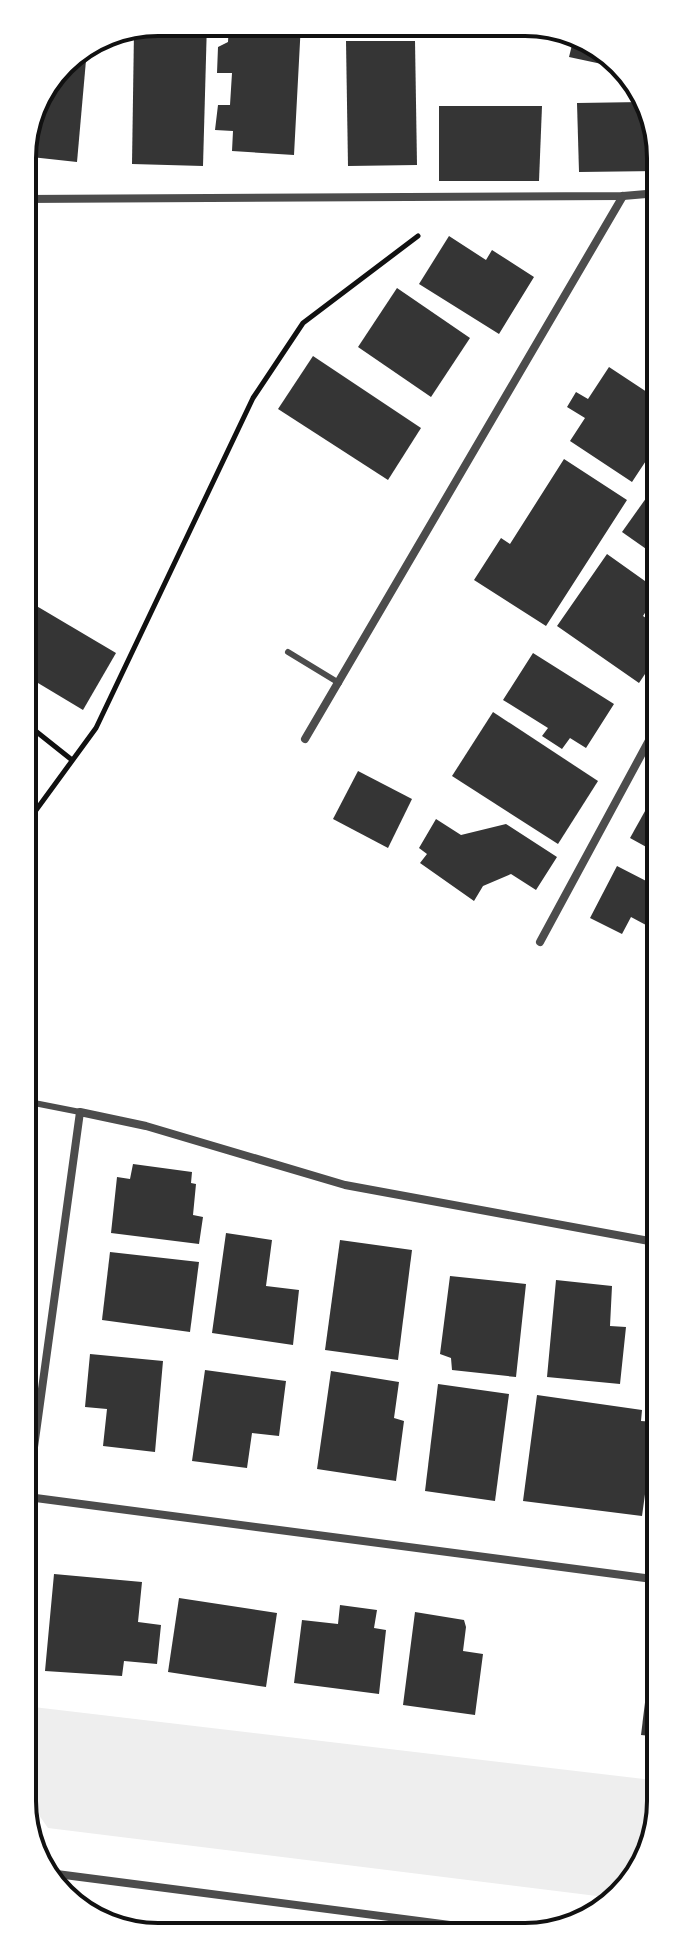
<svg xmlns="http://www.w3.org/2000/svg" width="683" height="1959" font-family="'Titillium Web',sans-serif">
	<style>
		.green { fill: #eee }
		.building { fill: #353535 }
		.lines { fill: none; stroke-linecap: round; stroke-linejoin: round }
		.path { stroke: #111; stroke-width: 5 }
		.service { stroke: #4c4c4c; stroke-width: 6 }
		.minor { stroke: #4c4c4c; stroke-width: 8 }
		.rim { fill: none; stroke: #111; stroke-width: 4 }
	</style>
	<rect width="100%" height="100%" fill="#fff"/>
	<path class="green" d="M25,1706L661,1781V1809L627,1890L613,1898L48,1828L25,1795Z"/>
	<g class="building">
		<path d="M158,22H207L203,166L132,164L134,31Z"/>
		<path d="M229,22L301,23L294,155L232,151L233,131L215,130L218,105H230L232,73H217L218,47L228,42Z"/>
		<path d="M574,37L621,62L625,69L569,57Z"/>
		<path d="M346,41H415L417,165L348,166Z"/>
		<path d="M87,49L77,162L22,156L36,98L68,56Z"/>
		<path d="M642,102L658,131V171L579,172L577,103Z"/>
		<path d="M439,106H542L539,181H439Z"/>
		<path d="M449,236L486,260L492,250L534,277L499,334L419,284Z"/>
		<path d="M397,288L470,338L431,397L358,347Z"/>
		<path d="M313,356L421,428L388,480L278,409Z"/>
		<path d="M609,367L659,400V441L632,482L570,441L585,418L567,407L576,392L588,399Z"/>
		<path d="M564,459L627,500L546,626L474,580L501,538L510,544Z"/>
		<path d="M659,480V558L622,532Z"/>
		<path d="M607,554L659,591L643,616L659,627V653L639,683L557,626Z"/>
		<path d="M23,598L116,653L83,710L23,674Z"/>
		<path d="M533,653L614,704L586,748L570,738L562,749L542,736L548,728L503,700Z"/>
		<path d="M493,712L598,781L558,844L452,776Z"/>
		<path d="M358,771L412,799L388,848L333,819Z"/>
		<path d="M659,786V854L630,838Z"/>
		<path d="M436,819L461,835L506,824L557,857L536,890L511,874L483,886L474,901L420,863L427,854L419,848Z"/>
		<path d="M617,866L654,885L659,876V932L631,917L622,934L590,918Z"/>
		<path d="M133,1164L192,1172L191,1183L196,1184L193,1215L203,1217L199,1244L111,1233L117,1177L130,1179Z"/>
		<path d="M226,1233L272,1240L266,1286L299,1290L293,1345L212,1333Z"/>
		<path d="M340,1240L412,1250L398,1360L325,1350Z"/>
		<path d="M110,1252L199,1262L190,1332L102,1320Z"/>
		<path d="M450,1276L526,1284L516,1377L452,1370L451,1358L440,1354Z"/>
		<path d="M556,1280L612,1286L610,1326L626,1327L620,1384L547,1377Z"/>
		<path d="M90,1354L163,1361L155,1452L103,1446L107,1409L85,1407Z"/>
		<path d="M205,1370L286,1381L279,1436L252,1433L247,1468L192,1461Z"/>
		<path d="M331,1371L399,1382L394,1418L404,1421L396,1481L317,1469Z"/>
		<path d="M438,1384L509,1394L495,1501L425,1491Z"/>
		<path d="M537,1395L642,1410L641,1421L655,1422L642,1516L523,1501Z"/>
		<path d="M54,1574L142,1582L138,1622L161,1625L157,1664L124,1661L122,1676L45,1671Z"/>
		<path d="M179,1598L277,1613L266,1687L168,1672Z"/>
		<path d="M340,1605L377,1610L374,1628L386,1630L379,1694L294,1683L302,1620L338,1624Z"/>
		<path d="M415,1612L464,1620L466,1627L463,1651L483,1654L475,1715L403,1705Z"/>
		<path d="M653,1637L660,1638L661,1737L641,1735Z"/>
	</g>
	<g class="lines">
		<g class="path">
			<path d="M23,721L72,760"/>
			<path d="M23,828L96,728L253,398L303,323L418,236"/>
		</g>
		<g class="service">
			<path d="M288,652L339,683"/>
			<path d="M24,1101L80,1112"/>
		</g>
		<g class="minor">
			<path d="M22,199L623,196L658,193"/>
			<path d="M305,739L623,196"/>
			<path d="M540,942L659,722"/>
			<path d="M28,1497L660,1580"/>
			<path d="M24,1520L80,1112L146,1126L345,1185L660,1243"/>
			<path d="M49,1873L520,1934"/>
		</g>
	</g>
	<path d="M0 0H683V1959H0ZM158 36H525A122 122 0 0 1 647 158V1801A122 122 0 0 1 525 1923H158A122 122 0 0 1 36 1801V158A122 122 0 0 1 158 36Z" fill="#fff" fill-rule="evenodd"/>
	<path class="rim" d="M158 36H525A122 122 0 0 1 647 158V1801A122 122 0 0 1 525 1923H158A122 122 0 0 1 36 1801V158A122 122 0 0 1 158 36Z"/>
</svg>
